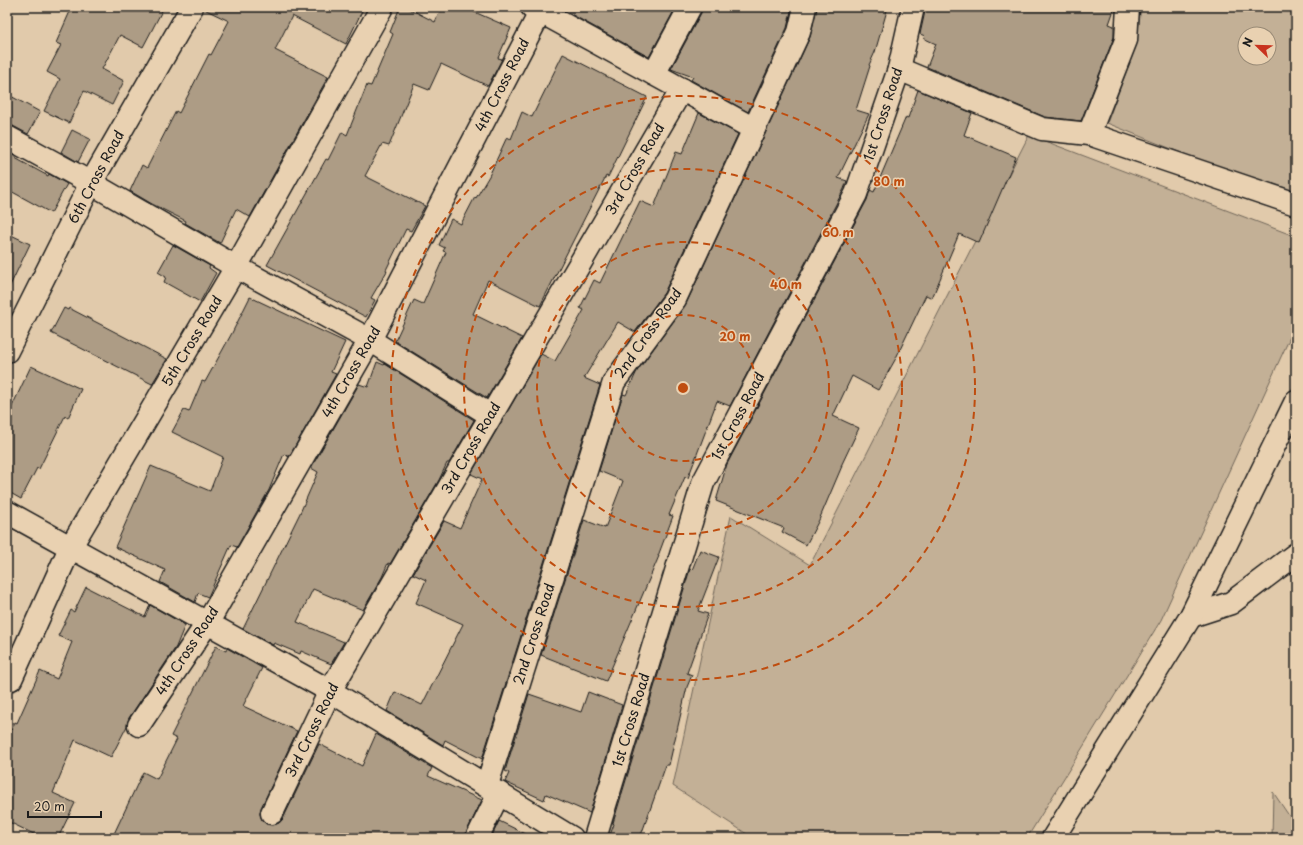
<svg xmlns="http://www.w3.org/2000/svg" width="1303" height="845" font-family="'Playpen Sans',sans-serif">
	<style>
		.green { fill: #c3b096; stroke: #706659; fill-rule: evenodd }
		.building { fill: #ad9c85; stroke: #1c1c1c }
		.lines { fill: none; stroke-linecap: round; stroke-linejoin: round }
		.minor-casing { stroke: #1c1c1c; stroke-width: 25 }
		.minor { stroke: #e9d1b1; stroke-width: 22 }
		.ring { fill: none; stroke: #bf4d0f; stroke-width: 2; stroke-dasharray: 7 5 }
		.labels { text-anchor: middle; stroke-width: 3; stroke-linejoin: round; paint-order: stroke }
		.street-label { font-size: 14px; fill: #1c1c1c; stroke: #e9d1b1 }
		.centre { fill: #bf4d0f; stroke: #e9d1b1; stroke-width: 2 }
		.ring-label { font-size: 12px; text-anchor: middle; font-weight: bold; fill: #bf4d0f; stroke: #e9d1b1; stroke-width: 3; stroke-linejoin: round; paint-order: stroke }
	</style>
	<rect width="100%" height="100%" fill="#e1caab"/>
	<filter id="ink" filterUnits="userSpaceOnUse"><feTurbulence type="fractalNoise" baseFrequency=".025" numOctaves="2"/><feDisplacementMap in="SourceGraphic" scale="8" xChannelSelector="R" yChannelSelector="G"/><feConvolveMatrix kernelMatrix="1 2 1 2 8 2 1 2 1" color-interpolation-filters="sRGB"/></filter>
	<g filter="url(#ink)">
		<g class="green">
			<path d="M1141,7H1296V199L1107,123L1136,46ZM1245,34H1269V58H1245Z"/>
			<path d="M1029,135L1289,234L1296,240V324L1161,620L1027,838H753L673,786L731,516L810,565Z"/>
			<path d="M1273,792L1296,826V838H1272Z"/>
		</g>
		<g class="building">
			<path d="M72,7H164L143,47L120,35L102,69L124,81L112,105L84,91L69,123L44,111L60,79L47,72L61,45L56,43Z"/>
			<path d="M204,7H364L346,44L292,16L275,50L328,77L250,217L236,209L220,243L185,223L186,221L152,204L130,191L142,165L147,168L176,111L179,113L209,54L211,55L229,21L204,9Z"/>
			<path d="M400,7H406L435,22L442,7H463L511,28L498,58L502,59L488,86L441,64L429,90L414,84L389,146L382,144L365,176L425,206L411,231L406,229L386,270L387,271L371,298L375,300L366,317L267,265L326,159L328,160L342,132L347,135L367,85L371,86L393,34L390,32Z"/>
			<path d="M558,7H676L649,57Z"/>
			<path d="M702,7H792L787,28L748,112L691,80L693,77L671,69L701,13Z"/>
			<path d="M817,7H888L875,52L869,65L870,66L856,110L869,114L838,178L847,181L844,189L730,406L717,401L688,478L685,477L669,515L673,516L658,556H659L606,681L541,655L584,520L605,528L623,481L599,471L623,394L626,395L637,371L686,304L810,37Z"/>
			<path d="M926,7H1115L1109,24L1114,26V37L1081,121L1045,117L927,67L936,44L923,38L925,36L920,34Z"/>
			<path d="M563,54L647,97L608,177L606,176L540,306L488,280L473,314L522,338L487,398L395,341L414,300L423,304L446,252L443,251L445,248L439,245L451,219L461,224L475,197L476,198L489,176L507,137L511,139L522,112L532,117Z"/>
			<path d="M918,90L972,113L964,135L1016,157L979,243L959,234L932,298L926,295L895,360L878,390L852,376L833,416L859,428L841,466H842L819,520L806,545L782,532L784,528L716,501L727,464L867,200L870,190L874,192L906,117L908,118Z"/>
			<path d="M7,94L40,112L28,134L13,126L7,125Z"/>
			<path d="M699,113L738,134L664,293L635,332L618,322L584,378L600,385L482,759L445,740L443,745L387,711L395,692L422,705L463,624L416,603L426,580L413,574L444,521L460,528L482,479L471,474L541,354L555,361L584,310L580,308L594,280L600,283L640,201L654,207L676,152L682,154Z"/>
			<path d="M72,130L90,139L78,162L61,152Z"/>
			<path d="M7,151L16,156L15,158L48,176L49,174L67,184L51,213L7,189Z"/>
			<path d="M7,233L30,244L7,292Z"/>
			<path d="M173,245L210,266L209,268L216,273L200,302L164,282L166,277L158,272Z"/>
			<path d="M250,297L345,342L331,372L336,374L289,457L284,454L269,490L237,547L231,545L208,597L198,593L195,602L160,582L165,570L115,547L151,466L210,491L223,457L172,432L184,410L189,412L202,381L205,382L232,333Z"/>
			<path d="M64,308L68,310L69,308L167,359L152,384L51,333Z"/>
			<path d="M377,362L384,365L385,364L474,420L449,463H447L439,480L390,564L388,563L382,577L363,610L313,589L297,622L344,642L331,664L301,651L300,654L274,643L273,645L243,629L300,513L318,472L311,468L359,384L368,387Z"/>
			<path d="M31,366L81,389L68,418L65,416L39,469L37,468L21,499L7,491V417Z"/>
			<path d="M700,550L719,557L698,611L708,614L687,673L692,675L687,687L669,765H666L640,838H609L614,824L613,823L690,569L692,570Z"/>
			<path d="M86,587L145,617L150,605L185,625L176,647L129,718L127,726L111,757L75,740L53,793L75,803L58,838H42L7,821V739L15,722L17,723L40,671L57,679L72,642L58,636L71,610L74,612Z"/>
			<path d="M216,646L226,651L227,648L262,668L243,706L297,731L261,808L260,814L262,820L266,824L273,825L279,823L283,819L319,744L362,766L376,734L432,768L428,776L482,800L466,833L465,838H112L143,772L157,779L177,739L171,736Z"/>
			<path d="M588,692L622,705L590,813L546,794L544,800L505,782L509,773L505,771L529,694L581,712Z"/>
			<path d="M499,821L534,838H491Z"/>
		</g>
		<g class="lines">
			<defs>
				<g id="minor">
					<path d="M532,7L754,129"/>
					<path d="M899,69L1042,129L1089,134L1296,204"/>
					<path d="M654,74L690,7"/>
					<path d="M1089,134L1126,40L1128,7"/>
					<path d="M7,137L91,183L236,267L370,340L490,415"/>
					<path d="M7,351L91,183L192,7"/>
					<path d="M7,512L330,691L572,838"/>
					<path d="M1191,616L1231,603L1296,554"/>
					<path d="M11,679L70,548L236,267L382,7"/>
					<path d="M139,725L208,622L370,340L543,7"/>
					<path d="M487,785L614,382L675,299L799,32L805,7"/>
					<path d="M272,813L330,691L682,89"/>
					<path d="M477,838L499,793"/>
					<path d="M595,838L703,483L856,194L899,69L913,7"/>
					<path d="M1053,838L1191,616L1296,401"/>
				</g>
			</defs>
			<use href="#minor" class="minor-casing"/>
			<use href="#minor" class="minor"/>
		</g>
	</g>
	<g class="ring">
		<circle cx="683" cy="388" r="73"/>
		<circle cx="683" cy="388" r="146"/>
		<circle cx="683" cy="388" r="219"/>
		<circle cx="683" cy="388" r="292"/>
	</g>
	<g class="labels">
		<g class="street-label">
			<text transform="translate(502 85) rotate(-63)" y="5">4th Cross Road</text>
			<text transform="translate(883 114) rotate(-72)" y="5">1st Cross Road</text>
			<text transform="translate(635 169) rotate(-60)" y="5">3rd Cross Road</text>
			<text transform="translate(96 177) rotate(-62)" y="5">6th Cross Road</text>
			<text transform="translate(648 333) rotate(-55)" y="5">2nd Cross Road</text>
			<text transform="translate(192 341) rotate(-59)" y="5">5th Cross Road</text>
			<text transform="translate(351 372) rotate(-60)" y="5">4th Cross Road</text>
			<text transform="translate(738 416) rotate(-62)" y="5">1st Cross Road</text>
			<text transform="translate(471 448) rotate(-60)" y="5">3rd Cross Road</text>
			<text transform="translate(534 634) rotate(-72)" y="5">2nd Cross Road</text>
			<text transform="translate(187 651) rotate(-57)" y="5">4th Cross Road</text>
			<text transform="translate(631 720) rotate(-73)" y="5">1st Cross Road</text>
			<text transform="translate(312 730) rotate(-64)" y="5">3rd Cross Road</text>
		</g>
	</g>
	<circle cx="683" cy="388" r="6" class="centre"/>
	<g class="ring-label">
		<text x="889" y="186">80 m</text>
		<text x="838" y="237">60 m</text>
		<text x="786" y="289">40 m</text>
		<text x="735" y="341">20 m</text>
	</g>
	<rect width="1303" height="845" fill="none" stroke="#e9d1b1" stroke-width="24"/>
	<rect x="12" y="12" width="1279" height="821" fill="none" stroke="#1c1c1c" stroke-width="1.5" filter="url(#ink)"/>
	<g transform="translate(1257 46) rotate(293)"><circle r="19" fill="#e9d1b1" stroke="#978975"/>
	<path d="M0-3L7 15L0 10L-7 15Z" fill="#c8321e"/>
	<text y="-6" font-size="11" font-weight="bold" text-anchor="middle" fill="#1c1c1c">N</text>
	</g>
	<path d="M28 811v6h73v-6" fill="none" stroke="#1c1c1c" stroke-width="2"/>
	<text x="34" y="811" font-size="12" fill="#1c1c1c" stroke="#e9d1b1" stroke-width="3" paint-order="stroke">20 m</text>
</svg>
